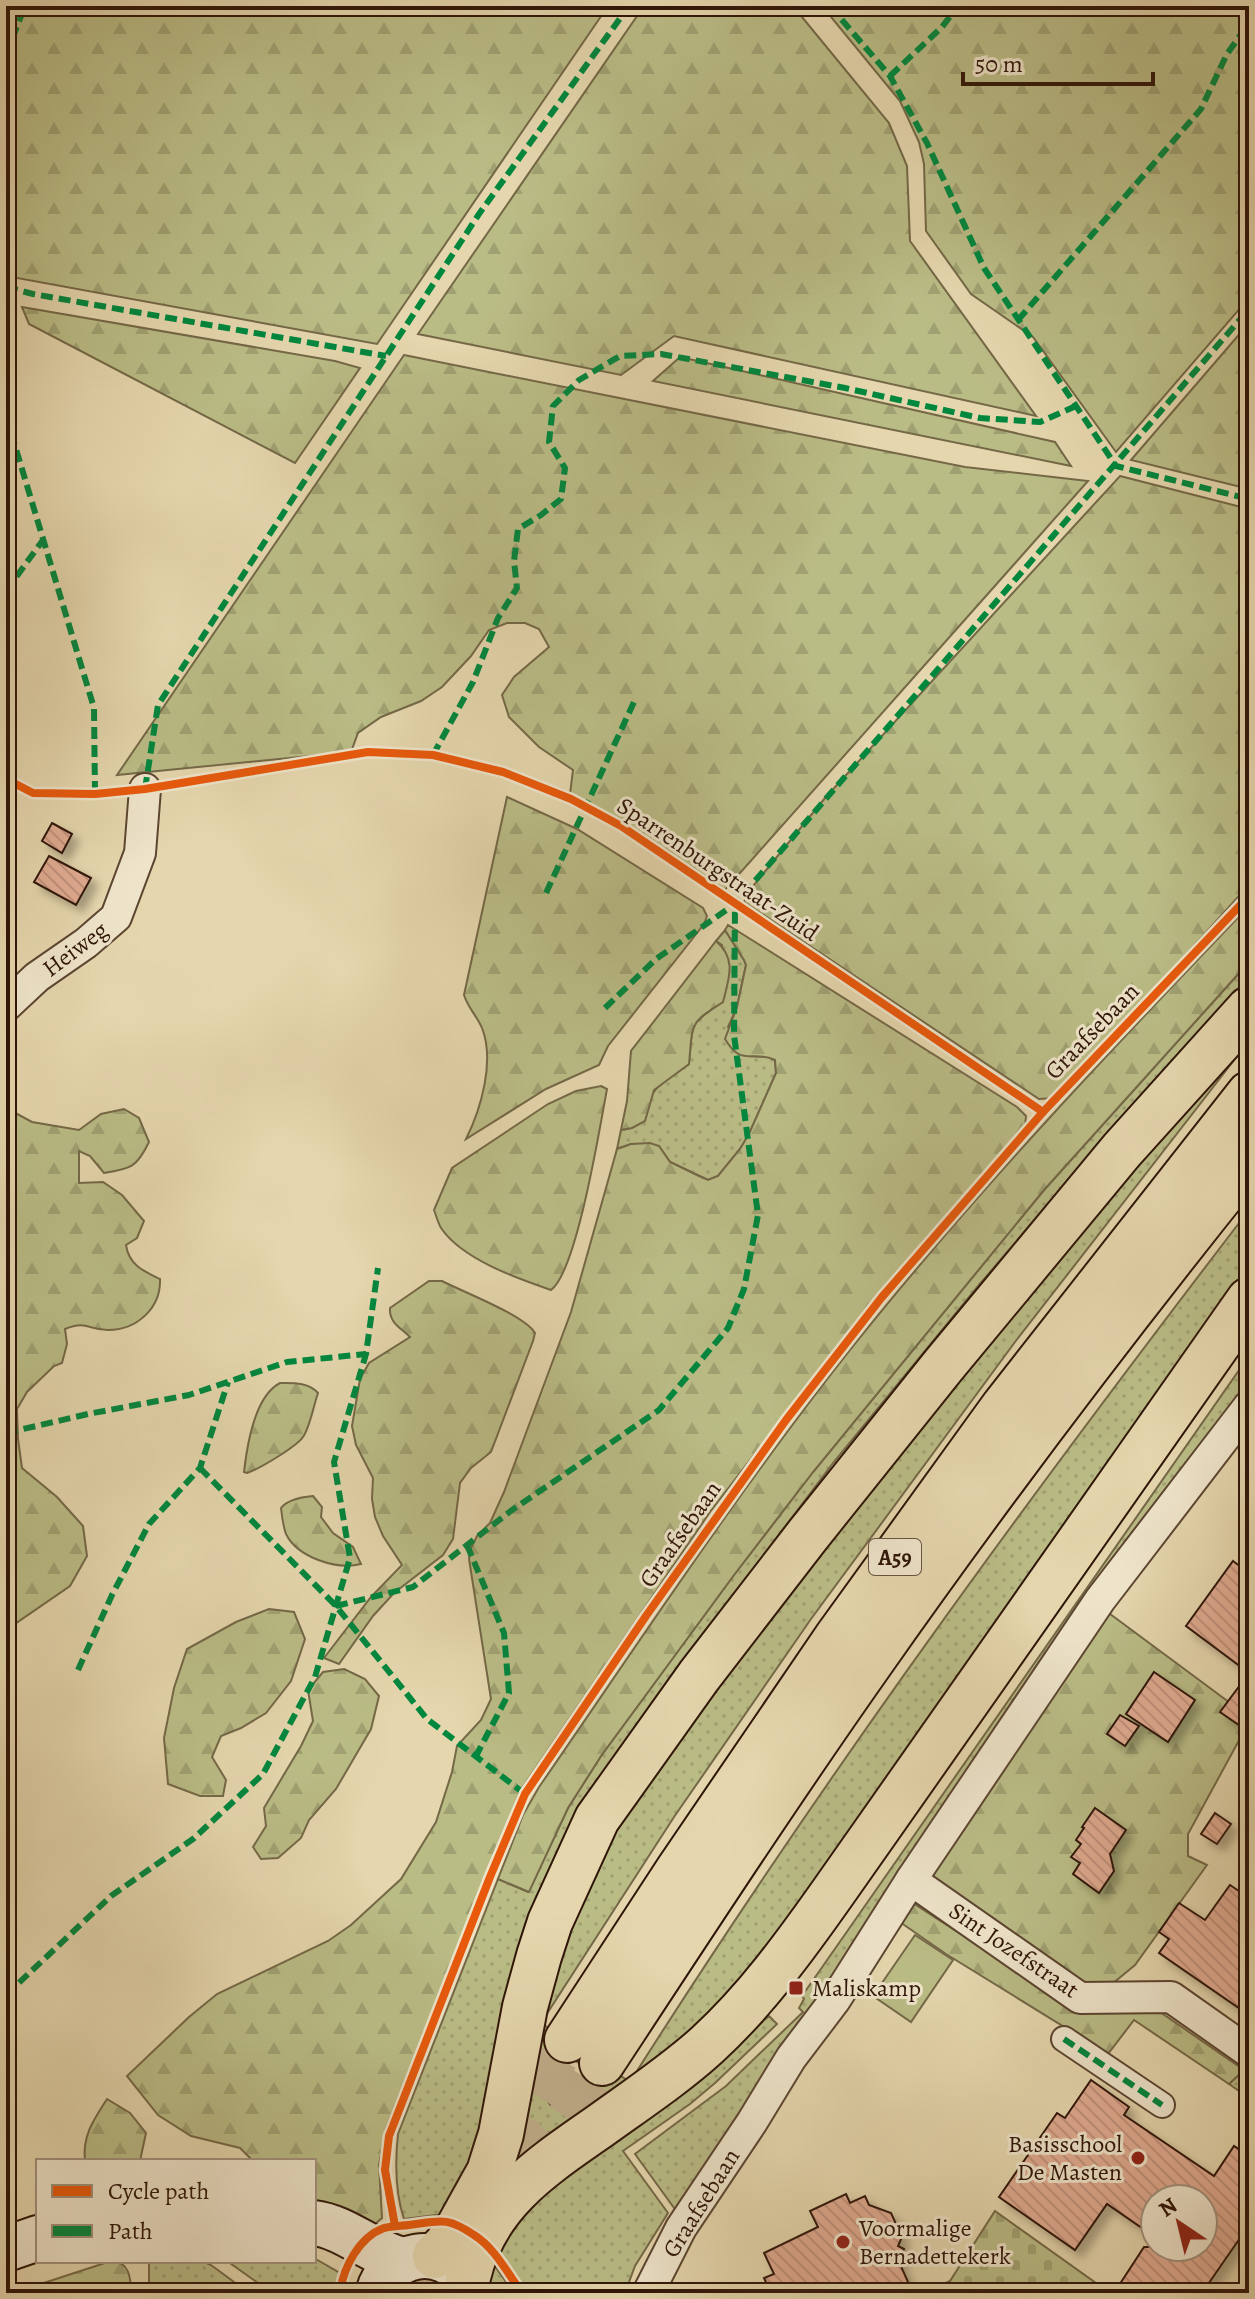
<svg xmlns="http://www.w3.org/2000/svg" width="1255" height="2299" font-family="Alegreya,serif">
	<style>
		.green { fill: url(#green-dots); stroke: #746847; stroke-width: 2; fill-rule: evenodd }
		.forest { fill: url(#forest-firs); stroke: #746847; stroke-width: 2 }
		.cemetery { fill: url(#cemetery-stones); stroke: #746847; stroke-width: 2 }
		.pitch { fill: #babc86; stroke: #746847; stroke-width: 2 }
		.building { fill: url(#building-back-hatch); stroke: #2f1508; stroke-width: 2; filter: url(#shadow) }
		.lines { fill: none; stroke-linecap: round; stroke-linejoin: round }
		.motorway-tunnel { stroke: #c1af8c; stroke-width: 44; stroke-dasharray: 44 22; stroke-linecap: butt }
		.pedestrian-casing { stroke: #5c4531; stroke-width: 28 }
		.minor-casing { stroke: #5c4531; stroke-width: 34 }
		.secondary-casing { stroke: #2f1508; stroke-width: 48 }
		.motorway-casing { stroke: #2f1508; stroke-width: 48 }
		.pedestrian { stroke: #eee4ca; stroke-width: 24 }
		.minor { stroke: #eee4ca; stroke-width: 30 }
		.secondary { stroke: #eee4ca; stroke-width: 44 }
		.motorway { stroke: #e5d6ad; stroke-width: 44 }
		.quiet { stroke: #00873e; stroke-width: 6; stroke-dasharray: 12 6; stroke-linecap: butt }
		.cycleway-casing { stroke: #eee4ca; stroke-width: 13 }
		.cycleway { stroke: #e8590c; stroke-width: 8 }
		.poi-dot { fill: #8f2418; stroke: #eee4ca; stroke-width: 3 }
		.labels { text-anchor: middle; stroke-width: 6; stroke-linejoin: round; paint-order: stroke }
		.shield { fill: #eee4ca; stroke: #685342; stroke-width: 2 }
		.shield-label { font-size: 22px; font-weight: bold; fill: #2f1508 }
		.street-label { font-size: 24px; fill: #2f1508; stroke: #eee4ca }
		.poi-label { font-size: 24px; fill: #2f1508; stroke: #eee4ca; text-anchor: start }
	</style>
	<defs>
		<pattern id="green-dots" width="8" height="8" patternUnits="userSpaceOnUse" patternTransform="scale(2)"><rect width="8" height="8" fill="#babc86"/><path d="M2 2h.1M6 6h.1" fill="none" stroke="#a0a172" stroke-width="1.8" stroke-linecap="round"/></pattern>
		<pattern id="forest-firs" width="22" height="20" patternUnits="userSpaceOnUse" patternTransform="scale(2)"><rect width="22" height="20" fill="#babc86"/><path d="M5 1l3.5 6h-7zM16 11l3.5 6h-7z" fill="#a0a172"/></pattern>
		<pattern id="cemetery-stones" width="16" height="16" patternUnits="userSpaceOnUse" patternTransform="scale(2)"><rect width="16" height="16" fill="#babc86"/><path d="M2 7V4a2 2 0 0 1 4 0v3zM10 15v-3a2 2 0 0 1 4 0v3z" fill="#a0a172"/></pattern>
		<pattern id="building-back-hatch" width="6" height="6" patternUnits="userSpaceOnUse" patternTransform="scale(2)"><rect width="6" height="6" fill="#dfaa90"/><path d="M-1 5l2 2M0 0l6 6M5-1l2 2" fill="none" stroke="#c0917b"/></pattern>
		<filter id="shadow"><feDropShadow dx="7" dy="7" stdDeviation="4" flood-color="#0004"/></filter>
	</defs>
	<rect width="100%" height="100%" fill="#e5d6ad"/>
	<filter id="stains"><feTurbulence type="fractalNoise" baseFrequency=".0025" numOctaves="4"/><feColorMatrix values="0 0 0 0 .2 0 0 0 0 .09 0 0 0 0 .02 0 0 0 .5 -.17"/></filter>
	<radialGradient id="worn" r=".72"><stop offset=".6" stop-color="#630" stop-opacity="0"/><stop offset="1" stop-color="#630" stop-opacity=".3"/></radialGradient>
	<g class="green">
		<path d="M725,930L744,960L746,965L737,1007L728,1027L746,1056L769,1057L775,1060L776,1073L749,1134L740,1149L718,1176L708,1180L670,1162L659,1146L631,1144L617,1149L621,1130C656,1125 641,1104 657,1088C666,1079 679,1072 689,1064C693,1023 688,1024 723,1002L722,945L716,941Z"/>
		<path d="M1249,962V977L1130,1108L979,1285L833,1463L654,1701L599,1779L536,1897L516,1957L502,2055L495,2134L452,2217L436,2215L404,2219C395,2192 395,2162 398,2134L498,1879L528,1892L568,1808L601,1756L734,1575L813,1472L1044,1190Z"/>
		<path d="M1249,1041L1015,1342L811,1619L674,1817L541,2023L630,2082C821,1780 1032,1493 1249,1210V1284L752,1989L490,2190L534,2016L605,1826L930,1389ZM552,2046L607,2081V2082L565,2108L551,2106L547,2100L545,2093Z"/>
		<path d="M1249,1356V1390L1168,1492L677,2212L635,2154L726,2086L803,2012L799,2008L804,1999L802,1996Z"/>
		<path d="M769,2016L777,2024L715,2083L690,2104L623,2151L668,2213L635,2266L625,2293H526L492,2243L506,2220L745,2037Z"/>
		<path d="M1244,2070L1249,2074V2098L1229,2084Z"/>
		<path d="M487,2255L514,2293H487L485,2280Z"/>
		<path d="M314,2258L340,2273L336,2293H272L227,2261H314Z"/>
		<path d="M149,2261H202L211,2265L249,2293H149Z"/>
	</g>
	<g class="forest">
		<path d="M17,6H608L377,344L6,276V36Z"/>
		<path d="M644,6H793L889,123L907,166L910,241L1036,416L674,336L621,375L418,334Z"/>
		<path d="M822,6H1249V298L1116,452L1033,337L971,294L926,231L924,164L919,142L900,101Z"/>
		<path d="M22,307L335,361L360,368L295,463L29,324Z"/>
		<path d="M1249,323V489L1131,460Z"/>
		<path d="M404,355L965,467L1088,481L725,890L666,850L570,794L573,770L539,747L509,717L502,695L514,677L549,647L539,629L525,623H507L489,630L471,656L442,687L421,701L381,717L358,733L351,752L117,775Z"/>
		<path d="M680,357L1055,442L1071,466L653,381Z"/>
		<path d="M1120,476L1249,509V885L1056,1098L1039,1099L744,902L749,891L825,798Z"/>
		<path d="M507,797L577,829L703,908L707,916L704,924L608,1046L599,1065L546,1089L466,1139C481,1109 495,1061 482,1028C477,1016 468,1008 464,995Z"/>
		<path d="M1249,906V962L1044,1190L813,1472L734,1575L601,1756L568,1808L529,1892L498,1879L523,1815L539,1787C642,1638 741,1487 854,1345C977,1191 1113,1048 1249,906Z"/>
		<path d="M728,925L1017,1107L1026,1116L1025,1127L860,1317L710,1512L520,1791L386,2128L379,2165L382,2218L363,2234L314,2213V2161H253L240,2148L191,2136L158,2115L127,2076L189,2017L217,1994L328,1941L351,1925L401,1879L436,1822L452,1772L457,1746L481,1720L491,1699L469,1559L471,1548L477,1536L490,1523L504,1492L571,1312L617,1149L631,1144L650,1143L659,1146L670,1162L699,1176L708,1180L718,1176L740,1149L749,1134L776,1073L775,1060C752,1049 742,1068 725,1039L737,1007L746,965L744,960L725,930Z"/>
		<path d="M716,941C737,959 729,978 723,1002C688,1024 693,1023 689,1064L654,1090L645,1121L632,1128L621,1130L627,1101L631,1051Z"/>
		<path d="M601,1086L607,1089C600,1126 577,1271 551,1290C516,1278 462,1259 441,1228C438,1223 436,1215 434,1210L452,1168L548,1104L576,1091Z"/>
		<path d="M6,1108L32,1122L79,1130L101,1114L124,1109L139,1118L149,1142C137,1167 131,1169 104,1173L90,1156L79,1151V1183L103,1182L122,1195L144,1221L137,1238L126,1245C129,1265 143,1271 160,1279C161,1308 137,1330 108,1330C88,1330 87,1320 65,1329L67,1344L62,1363L54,1366L27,1392L17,1409L18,1439L22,1468L57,1497L83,1526L87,1556L70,1586L6,1630Z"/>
		<path d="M429,1281H442C463,1292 524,1315 535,1333L533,1341L491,1452L471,1468L460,1483L453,1539L443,1555L394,1593L373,1616L339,1664L324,1658L371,1597L402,1565L383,1536L375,1517L372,1499L373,1478L356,1445L352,1426L360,1379L369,1363L410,1337C401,1328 389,1323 390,1308Z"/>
		<path d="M280,1383C293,1383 309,1382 318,1393C314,1404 310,1427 303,1437C296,1447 259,1469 247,1473L244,1472C247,1445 255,1396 280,1383Z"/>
		<path d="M313,1496L322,1507L321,1517L333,1533L353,1547L361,1564C337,1570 298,1558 286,1534C283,1526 282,1517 281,1508C288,1499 302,1497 313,1496Z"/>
		<path d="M1102,1608L1249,1717V1722L1188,1834V1856L1207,1865L1135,1965L1100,1994L925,1872Z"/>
		<path d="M269,1609L294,1612L305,1639L291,1681L266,1713L241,1728L221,1736L212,1757L226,1780L223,1796H200L168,1784L164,1738L174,1688L187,1649L236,1622Z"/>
		<path d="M344,1669L365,1679L379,1696L371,1729L336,1789L309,1820L301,1838L278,1858L261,1859L253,1847L266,1826L264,1808L301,1746L313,1721L308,1690L323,1672Z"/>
		<path d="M908,1900L1074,2007L1087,2012H1160L1244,2070L1229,2084L1134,2020L1108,2054L946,1954L897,1920Z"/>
		<path d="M107,2099L130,2113L146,2133L140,2161H85C82,2136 94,2119 107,2099Z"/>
		<path d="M111,2261C129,2261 131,2278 131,2293H13Z"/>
	</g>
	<path class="cemetery" d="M995,2211L1110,2293H925L950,2281Z"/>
	<path class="pitch" d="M915,1935L953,1960L911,2022L873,1996Z"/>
	<g class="building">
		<path d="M52,823L72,834L62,853L42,841Z"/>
		<path d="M49,856L91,878L76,905L34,882Z"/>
		<path d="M1233,1561L1249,1573V1732L1220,1712L1249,1673L1186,1626Z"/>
		<path d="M1154,1672L1195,1700L1168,1742L1126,1714Z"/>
		<path d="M1120,1715L1139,1726L1125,1746L1107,1734Z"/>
		<path d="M1095,1808L1126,1830L1110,1854L1114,1871L1099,1893L1073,1874L1080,1863L1071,1857L1081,1844L1076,1840L1084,1828L1082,1827Z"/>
		<path d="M1215,1813L1231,1824L1217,1844L1201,1834Z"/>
		<path d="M1230,1885L1249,1898V2015L1159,1953L1169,1939L1159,1932L1179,1903L1205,1920Z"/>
		<path d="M1091,2080L1129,2107L1124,2115L1214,2176L1234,2146L1249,2156V2225L1202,2293H1114L1144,2247H1203V2199H1155V2237L1107,2204L1075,2250L999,2197L1057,2113L1065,2118Z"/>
		<path d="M846,2194L850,2203L865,2196L869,2205L891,2213L902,2237L898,2246L904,2249L899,2262L913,2293H771L764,2278L774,2274L764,2253L818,2227L810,2211Z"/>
	</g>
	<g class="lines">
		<g class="motorway-tunnel">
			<path d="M499,2150L567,2040"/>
			<path d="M534,2175L602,2063"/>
			<path d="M412,2293L451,2229"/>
		</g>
		<defs>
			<path id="pedestrian" d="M1064,2039L1162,2105"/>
			<g id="minor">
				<path d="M6,1006L37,977L86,943L116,917L140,853L145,789"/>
				<path d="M911,1880L1080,1998L1171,1997L1249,2052"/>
				<path d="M648,2293L681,2228L752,2122L791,2058L835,2000L911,1880L1100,1600L1249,1406"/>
			</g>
			<g id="secondary">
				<path d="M314,2223C346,2227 371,2253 403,2260"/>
				<path d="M6,2249L38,2238"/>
				<path d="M378,2293C390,2250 439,2245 467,2276"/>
			</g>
			<g id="motorway">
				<path d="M567,2040L678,1870L837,1637L1004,1406L1249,1094"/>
				<path d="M602,2063C690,1929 778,1794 871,1662C991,1491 1118,1324 1249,1161"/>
				<path d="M435,2256L446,2245L459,2226L489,2172L501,2134L525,2007L539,1956L550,1922L597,1819L699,1676L807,1536L943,1366L1122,1150L1249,1009"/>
				<path d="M468,2277C485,2203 541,2167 600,2126C636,2100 674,2075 707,2045C756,2000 796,1945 834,1891L1249,1300"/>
			</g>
		</defs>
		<use href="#pedestrian" class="pedestrian-casing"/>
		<use href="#minor" class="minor-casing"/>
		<use href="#secondary" class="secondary-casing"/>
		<use href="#motorway" class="motorway-casing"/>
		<use href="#pedestrian" class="pedestrian"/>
		<use href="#minor" class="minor"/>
		<use href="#secondary" class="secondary"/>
		<use href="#motorway" class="motorway"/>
		<g class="quiet">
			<path d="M830,6L890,76L927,143L984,268L1116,466L1249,499"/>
			<path d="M6,55L25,6"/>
			<path d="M890,76L942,27L958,6"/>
			<path d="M6,287L33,294L386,356"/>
			<path d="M1018,320L1201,109L1227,54L1249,23"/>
			<path d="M6,416L94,708L95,794"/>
			<path d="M6,591L43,540"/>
			<path d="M433,755L473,682L498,618L517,588L514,561L518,529L541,515L561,499L565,468L549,442L553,406L579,380L620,356L661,354L845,388L980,418L1040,422L1076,406"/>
			<path d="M145,789L158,705L479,214L629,6"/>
			<path d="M546,893L634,702"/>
			<path d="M605,1008L656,959L735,904L1249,309"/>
			<path d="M6,1433L88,1414L189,1395L287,1362L366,1354"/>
			<path d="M200,1468L336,1606L427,1719L525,1794"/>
			<path d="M467,1545L504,1633L509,1693L476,1756"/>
			<path d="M336,1606L413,1587L512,1510L659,1410L728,1328L744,1289L758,1215L734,1035L735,904"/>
			<path d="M78,1670L112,1595L149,1524L200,1468L228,1382"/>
			<path d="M6,1995L111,1896L193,1839L263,1774L315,1677L350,1558L334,1462L366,1354L378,1268"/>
			<path d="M1064,2039L1162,2105"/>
		</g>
		<defs>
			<g id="cycleway">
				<path d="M6,779L33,793L95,794L145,789L368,752L433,755L503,772L571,799L621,826L1043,1112"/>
				<path d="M395,2226L385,2170L389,2136L490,1877L525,1794L646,1616L786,1420L882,1297L1043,1112L1249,896"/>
				<path d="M340,2293C343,2268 359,2237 384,2228C392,2226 401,2226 409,2225C440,2221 446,2216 474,2235C495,2248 508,2274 522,2293"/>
			</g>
		</defs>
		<use href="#cycleway" class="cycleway-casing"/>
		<use href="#cycleway" class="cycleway"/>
	</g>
	<g class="poi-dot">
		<rect x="788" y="1980" width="16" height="16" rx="4"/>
		<circle cx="1138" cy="2158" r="8"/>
		<circle cx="843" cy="2242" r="8"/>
	</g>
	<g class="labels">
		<rect class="shield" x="869" y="1539" width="52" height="36" rx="6"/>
		<g class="shield-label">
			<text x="895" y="1565">A59</text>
		</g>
		<g class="street-label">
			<text transform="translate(718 869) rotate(34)" y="8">Sparrenburgstraat-Zuid</text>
			<text transform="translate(75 949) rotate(-37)" y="8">Heiweg</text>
			<text transform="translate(1092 1031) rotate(-46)" y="8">Graafsebaan</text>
			<text transform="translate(680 1534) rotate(-55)" y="8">Graafsebaan</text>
			<text transform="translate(1014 1950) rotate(34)" y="8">Sint Jozefstraat</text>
			<text transform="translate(701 2203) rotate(-58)" y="8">Graafsebaan</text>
		</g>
		<g class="poi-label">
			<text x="812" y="1996">Maliskamp</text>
			<text x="1122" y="2152" text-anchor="end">Basisschool<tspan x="1122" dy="28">De Masten</tspan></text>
			<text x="859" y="2236">Voormalige<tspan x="859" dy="28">Bernadettekerk</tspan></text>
		</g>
	</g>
	<rect width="1255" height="2299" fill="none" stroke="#e5d6ad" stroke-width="32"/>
	<rect x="8" y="8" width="1239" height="2283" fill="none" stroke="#2f1508" stroke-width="4"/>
	<rect x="16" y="16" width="1223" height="2267" fill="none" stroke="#2f1508" stroke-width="2"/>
	<rect x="36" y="2159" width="280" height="104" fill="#eee4ca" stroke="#a2917c" stroke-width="2"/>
	<rect x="52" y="2185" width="40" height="12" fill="#e8590c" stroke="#a2917c" stroke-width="2"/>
	<text x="108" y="2199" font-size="24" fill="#2f1508">Cycle path</text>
	<rect x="52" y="2225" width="40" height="12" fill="#00873e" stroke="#a2917c" stroke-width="2"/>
	<text x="108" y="2239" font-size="24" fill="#2f1508">Path</text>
	<g transform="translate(1179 2223) rotate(325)"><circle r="38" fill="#eee4ca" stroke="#a2917c" stroke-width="2"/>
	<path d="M0-6L14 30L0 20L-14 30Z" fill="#8f2418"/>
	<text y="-12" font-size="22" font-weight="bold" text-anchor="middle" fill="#2f1508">N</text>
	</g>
	<path d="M963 72v12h190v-12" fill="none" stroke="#2f1508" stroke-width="4"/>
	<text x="975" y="72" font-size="24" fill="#2f1508" stroke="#eee4ca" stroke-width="6" paint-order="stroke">50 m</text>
	<rect width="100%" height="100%" filter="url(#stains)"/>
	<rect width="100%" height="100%" fill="url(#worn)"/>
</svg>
